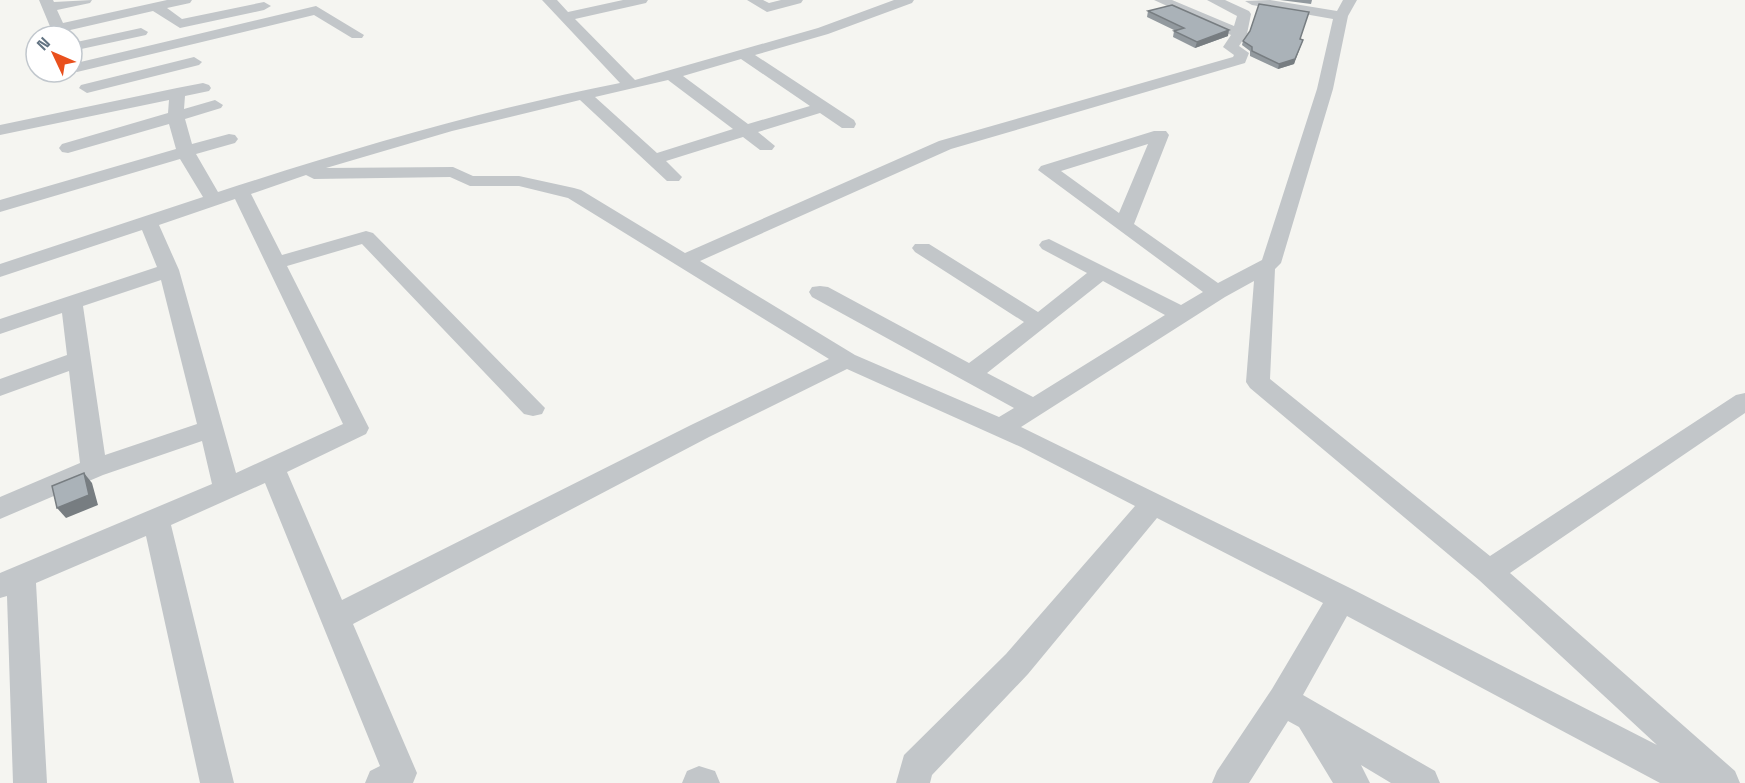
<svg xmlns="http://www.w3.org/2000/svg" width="1745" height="783" font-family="'Space Grotesk',sans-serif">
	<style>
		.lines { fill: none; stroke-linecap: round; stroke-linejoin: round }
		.minor { fill: #c2c6c9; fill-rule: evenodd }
		.wall { fill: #92999e }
		.shaded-wall { fill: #777d81 }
		.building { fill: #aab2b8; stroke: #777d81; stroke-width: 1.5 }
	</style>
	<rect width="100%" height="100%" fill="#f5f5f1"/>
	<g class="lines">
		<g class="minor">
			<path d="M39,0H53L54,2L92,0L90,3L57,10L63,23L167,0H192L190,3L167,8L182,19L264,2L271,6L264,10L180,28L153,11L66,31L68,36H54Z"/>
			<path d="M542,0H557L568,12L623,0H648L646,3L575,19L635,80L818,28L894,0H914L912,3L828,34L755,55L854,120L856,124L854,128H842L820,113L758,132L775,146L772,150H760L743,137L666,161L682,177L679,181H667L580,100L452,131L326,168L453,167L473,176H519L574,188L581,190L685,253L939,141L1233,57L1234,55L1223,47L1231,35L1154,0H1172L1234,26L1237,16L1207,0H1225L1249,11L1251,14L1247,34L1239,46L1249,53L1245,63L951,149L700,261L855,355L999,417L1014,408L812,297L809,292L812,287L820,286L828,287L969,363L1024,322L915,252L912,248L915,244H929L1038,312L1087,273L1042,249L1039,245L1042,241L1049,239L1181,305L1203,292L1038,170L1041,166L1154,131H1166L1169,135L1134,224L1218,283L1262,260L1317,89L1333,19L1252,5L1245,1L1270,0L1337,11L1343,0H1357L1348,16L1333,89L1281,263L1275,269L1270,379L1490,556L1736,395L1745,393V413L1510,573L1735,771L1740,783H1660L1347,616L1303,695L1435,771L1440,783H1391L1361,765L1370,783H1333L1299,727L1288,721L1249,783H1212L1217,771L1272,689L1323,603L1157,518L1028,674L932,775L930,783H896L904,755L1006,654L1135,506L1021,447L847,369L709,437L353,624L417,773L413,783H365L370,771L380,766L265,483L171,525L234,783H200L146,536L36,583L47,783H13L7,596L0,598V573L212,484L202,441L103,475L0,519V497L80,463L69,371L0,396V379L67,355L62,313L0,334V319L157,267L142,230L0,277V264L203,197L180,159L0,212V200L176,149L169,124L68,153L62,152L59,148L62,144L168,113L169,100L0,135V125L177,88L203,83L209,85L211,88L209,91L185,96L184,109L215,100L223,105L221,108L185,119L192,144L229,134L235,135L238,139L235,143L196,154L218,192C351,149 483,110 620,83ZM741,59L810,106L748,124L683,76ZM668,80L733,129L657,153L595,97ZM1148,144L1119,213L1061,171ZM306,175L314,179L450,177L470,186H519L568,198L829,359L691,425L342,600L287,472L366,434L369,428L287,266L362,244L524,414L533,416L542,414L545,408L373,233L366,231L282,255L251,194ZM235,199L343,424L236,473L179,270L159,225ZM161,280L197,424L105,455L83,306ZM1103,281L1165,315L1033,397L987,373ZM1254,281L1246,382L1250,388L1479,580L1657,745L1352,589L1021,427L1225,297Z"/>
			<path d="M747,0H763L769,3L781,0H803L801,3L767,12Z"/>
			<path d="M316,6L364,35L362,38H352L314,15L77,72L72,70V64Z"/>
			<path d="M141,28L148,32L146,35L72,51V43Z"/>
			<path d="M194,57L202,62L199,65L87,93L79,88L81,85Z"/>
			<path d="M699,766L715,771L720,783H682L687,771Z"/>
		</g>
	</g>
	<g class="wall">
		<path d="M1280,0H1312L1311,4Z"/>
		<path d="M1148,11L1228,36L1195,48L1173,37L1174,31H1176L1147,17Z"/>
		<path d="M1300,39L1294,64L1278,69L1250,56V51L1242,45L1243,41Z"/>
	</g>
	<g class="shaded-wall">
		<path d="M1229,30L1228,36L1195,48L1197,42Z"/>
		<path d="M1303,40L1294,64L1278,69L1279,64Z"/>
		<path d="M84,473L92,483L98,505L66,518L57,508Z"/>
	</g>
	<g class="building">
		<path d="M1259,4L1309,12L1300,39L1303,40L1295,59L1279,64L1252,51V47L1243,41L1250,31Z"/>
		<path d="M1172,5L1229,30L1197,42L1174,31L1184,28L1148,11Z"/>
		<path d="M84,473L89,495L57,508L52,486Z"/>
	</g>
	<g transform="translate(54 54) rotate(314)"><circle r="28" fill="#ffffff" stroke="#c1c7cd" stroke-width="1.5"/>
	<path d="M0-4.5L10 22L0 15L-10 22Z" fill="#e9501d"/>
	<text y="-9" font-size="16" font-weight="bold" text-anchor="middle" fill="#637483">N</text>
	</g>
</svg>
